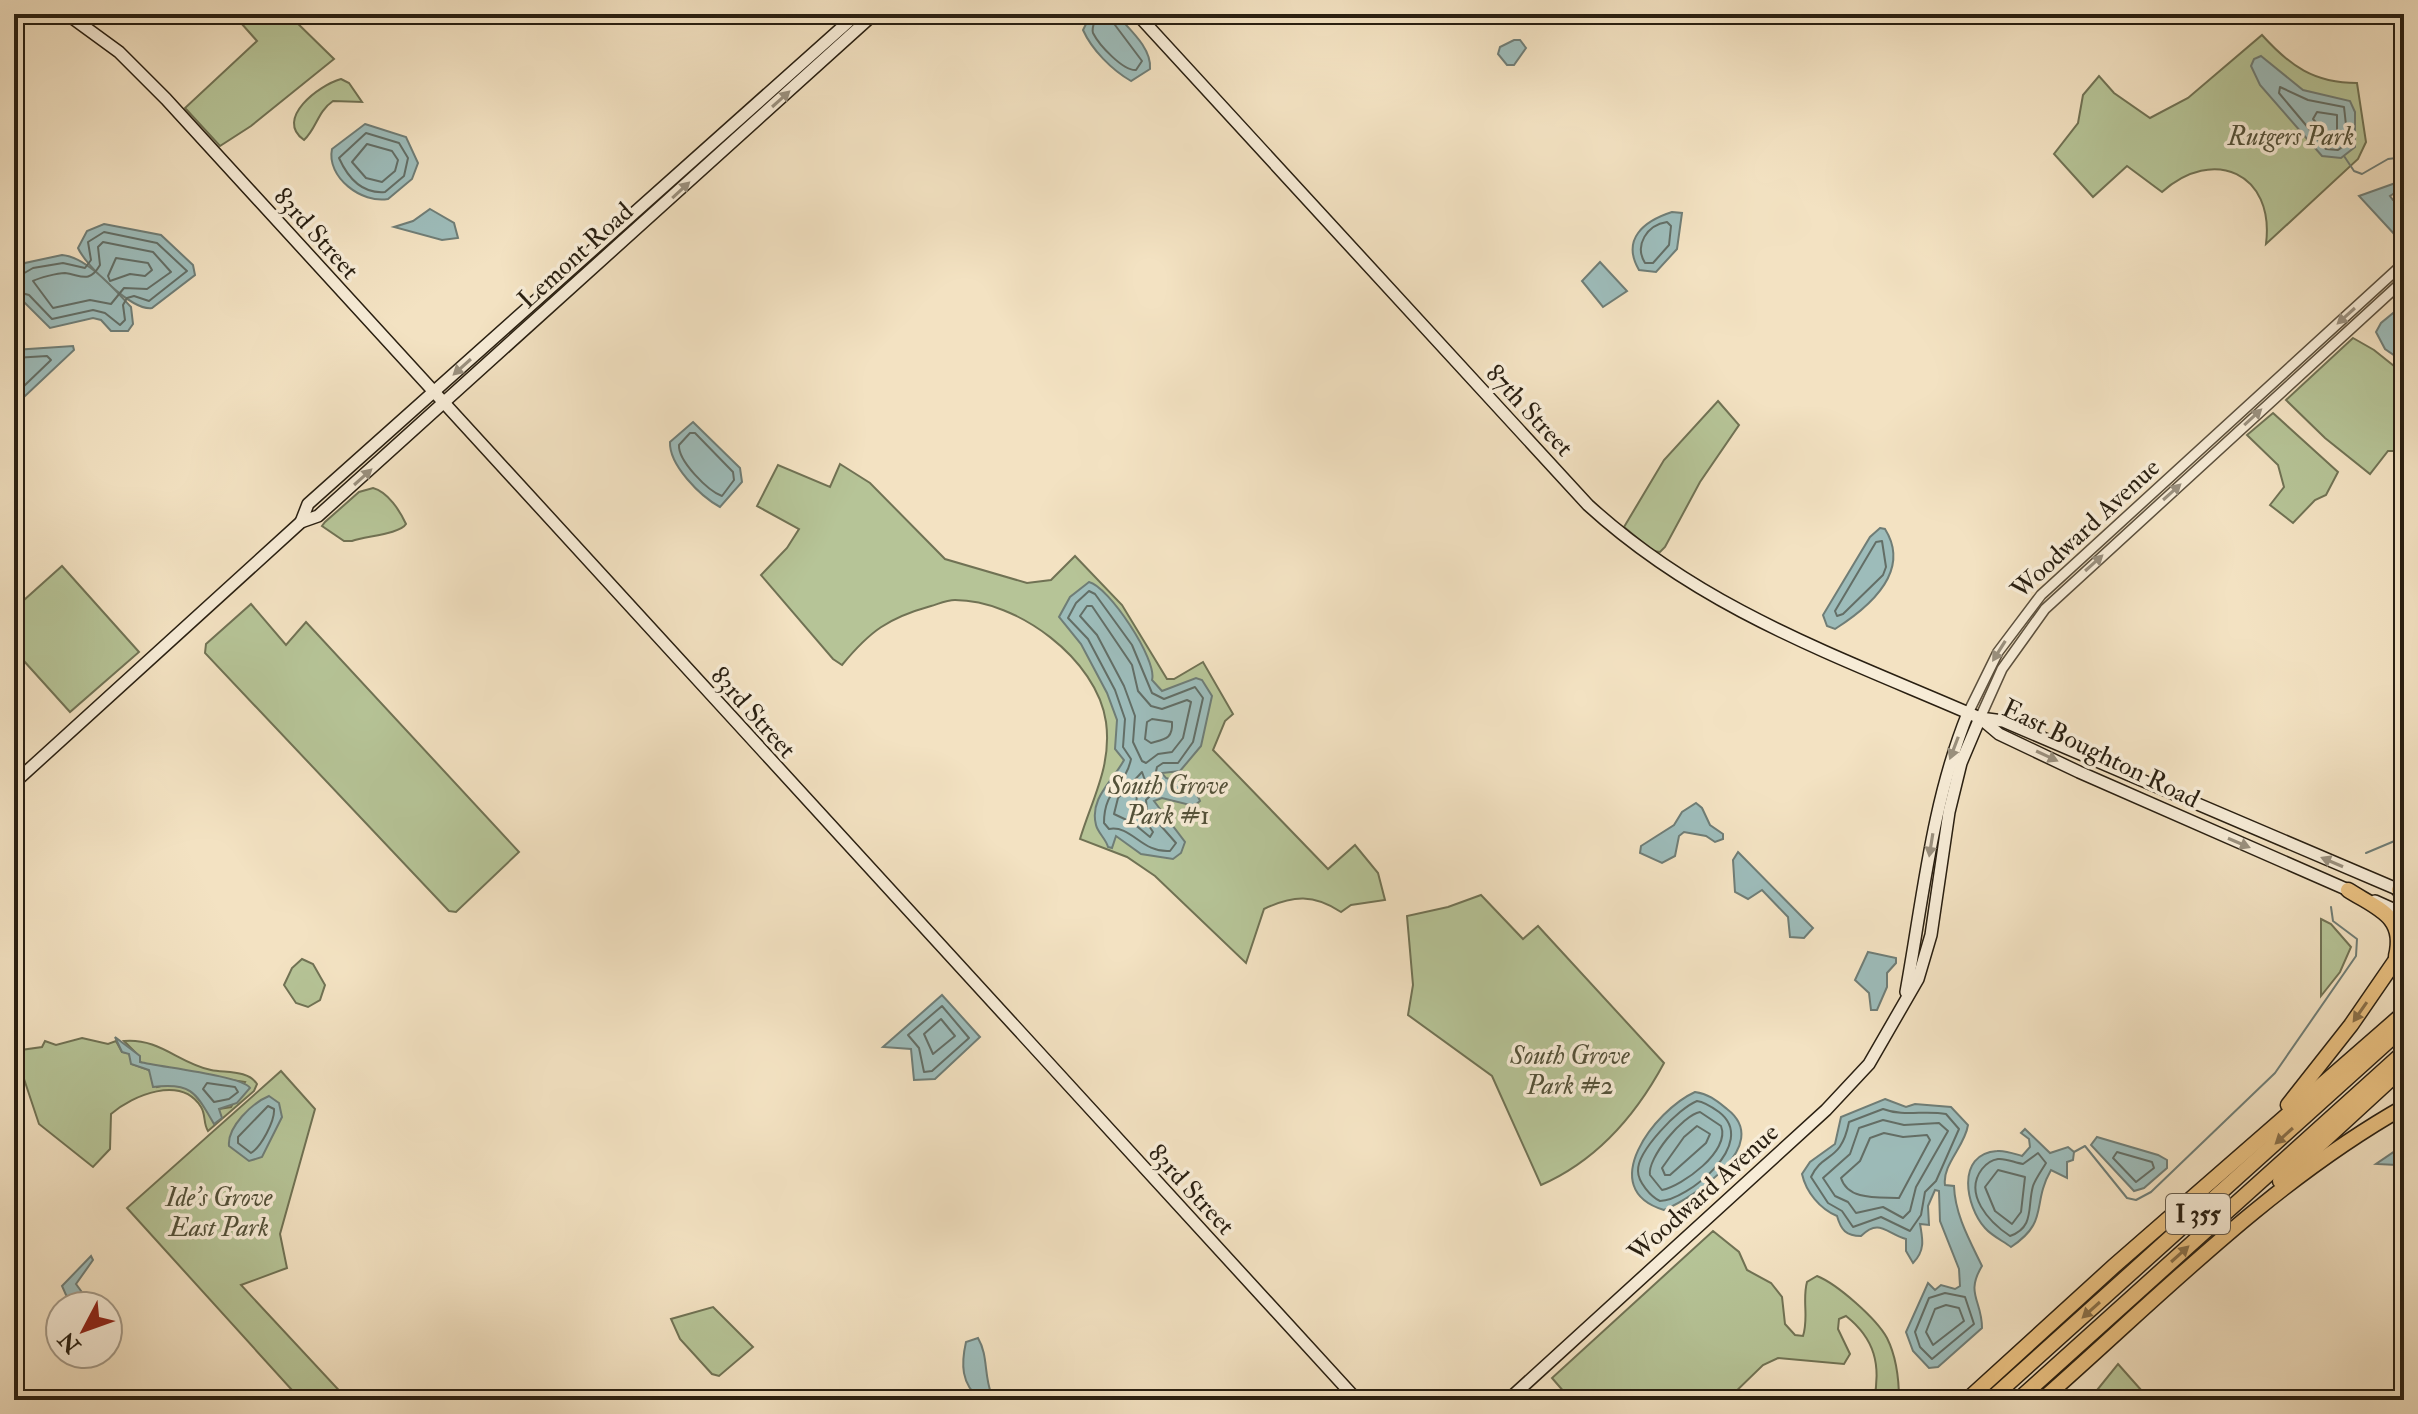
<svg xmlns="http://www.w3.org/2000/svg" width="2418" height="1414" font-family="'IM FELL Double Pica',serif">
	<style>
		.green { fill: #b6c497; stroke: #707254; stroke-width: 2 }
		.water { fill: #9dbcba; stroke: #6f7d76; stroke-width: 2 }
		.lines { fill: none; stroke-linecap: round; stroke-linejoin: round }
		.shore { stroke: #636e66; stroke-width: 2 }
		.stream { stroke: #6f7d76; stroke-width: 2 }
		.tertiary-casing { stroke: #5c503d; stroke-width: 12 }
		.secondary-casing { stroke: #291f11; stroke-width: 14 }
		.motorway-casing { stroke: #291f11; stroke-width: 17 }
		.tertiary { stroke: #f7ecd7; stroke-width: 9 }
		.secondary { stroke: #f7ecd7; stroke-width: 11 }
		.motorway { stroke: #eac181; stroke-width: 14 }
		.oneway { fill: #9a907e }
		.oneway2 { fill: #8a7049 }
		.labels { text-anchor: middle; stroke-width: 7; stroke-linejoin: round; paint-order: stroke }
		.shield { fill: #f7ecd7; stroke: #675c4c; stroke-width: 2 }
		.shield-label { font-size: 24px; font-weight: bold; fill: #291f11 }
		.park-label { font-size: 26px; font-style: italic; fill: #535139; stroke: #f7ecd7 }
		.street-label { font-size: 26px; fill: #291f11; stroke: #f7ecd7 }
	</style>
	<rect width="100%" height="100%" fill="#f3e2c2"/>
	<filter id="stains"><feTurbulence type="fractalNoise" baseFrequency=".0025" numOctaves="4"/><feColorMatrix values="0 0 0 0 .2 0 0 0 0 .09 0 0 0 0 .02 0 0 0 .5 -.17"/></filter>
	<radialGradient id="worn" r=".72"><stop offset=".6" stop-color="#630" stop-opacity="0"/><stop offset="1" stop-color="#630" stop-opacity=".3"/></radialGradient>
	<g class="green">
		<path d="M233,14H288L334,59L251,126L220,146L185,108L257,41Z"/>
		<path d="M2262,35C2290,66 2314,83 2357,83L2366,142L2358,159L2266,244C2275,173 2213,146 2162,192L2127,166L2093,197L2054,154L2078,123L2083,95L2099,76L2114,93L2150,118L2188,98Z"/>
		<path d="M341,79L349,83L362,102L333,101C317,112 317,128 304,140C274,119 319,85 341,79Z"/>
		<path d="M2353,338L2374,350L2404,374V459L2395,451H2388L2370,474L2325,438L2286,400Z"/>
		<path d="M1718,401L1739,425L1700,482L1665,547L1660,552L1653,551L1624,527L1664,460Z"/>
		<path d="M2273,413L2338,472L2326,495L2315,500L2293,523L2270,505L2284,487L2278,465L2247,435Z"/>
		<path d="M840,464L870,483L945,559L1027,583L1051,580L1075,556L1122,605L1167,679H1174L1203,662L1233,714L1225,721L1213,750L1328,869L1355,845L1378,873L1385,900L1351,905L1341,912C1314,894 1293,895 1264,909L1246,963L1155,876L1127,857L1080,839C1092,799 1112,766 1106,722C1097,659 1017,600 955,600C947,600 938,604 931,606C888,618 870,631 842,665L833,659L761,575L787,548L799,529L757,506L778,465L830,487Z"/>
		<path d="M373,488C388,492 400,511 406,524C400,534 366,536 352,541H344L322,526L325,522L359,492Z"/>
		<path d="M62,566L139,652L70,712L14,650V609Z"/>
		<path d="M251,604L286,645L306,622L519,852L456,912L449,911L205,653L206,644Z"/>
		<path d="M1481,895L1523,939L1538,926L1664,1063C1636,1115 1596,1161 1541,1185L1492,1076L1408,1015L1413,985L1407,916L1448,907Z"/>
		<path d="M2321,919L2331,924L2351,947L2340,972L2321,996Z"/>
		<path d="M302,959L313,964L325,985L320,1000L308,1007L296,1003L284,985L292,968Z"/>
		<path d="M82,1038L108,1044L116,1041L122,1052L129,1053L132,1064L149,1070L157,1087C189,1077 201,1101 215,1124L220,1120L219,1109L231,1107L245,1082L153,1068L140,1062L137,1054L124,1041C160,1038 178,1063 211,1070C226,1073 248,1070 257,1084L254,1091L208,1131C203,1123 206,1115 201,1107C181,1075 133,1095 111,1114L110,1149L93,1167L39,1124L24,1079L14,1069L15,1056L21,1050L42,1047L45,1041L56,1045Z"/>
		<path d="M281,1071L315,1109L280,1234L287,1268L241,1285L348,1400H301L127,1208Z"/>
		<path d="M1713,1231L1739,1252L1747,1270L1771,1283L1782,1297L1785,1324L1795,1335L1803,1336C1809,1318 1802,1300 1807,1282L1817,1276C1837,1284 1876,1318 1887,1338C1896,1356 1899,1381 1899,1400H1874C1881,1365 1875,1339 1846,1316L1839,1319L1838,1329L1850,1354L1844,1364L1778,1358L1763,1365L1727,1400H1571L1552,1378Z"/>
		<path d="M713,1307L753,1347L719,1376L712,1374L680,1339L671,1319Z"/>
		<path d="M2118,1364L2150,1400H2089Z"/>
	</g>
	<g class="water">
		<path d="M1091,14H1116C1129,29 1152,48 1150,69L1131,81C1112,70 1092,50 1083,30Z"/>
		<path d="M1514,40H1520L1526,48L1514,65H1507L1498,54L1500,47Z"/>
		<path d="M2261,56L2303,90L2350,101L2355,112V147L2341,158L2322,156L2260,85L2251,66L2254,59Z"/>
		<path d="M365,124L406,137L418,163L412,179L388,199C362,204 326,177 332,149Z"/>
		<path d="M2404,180V187L2390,196L2393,200H2404V233L2396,236L2359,196Z"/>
		<path d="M430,209L454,223L458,238L442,240L394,227L413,221Z"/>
		<path d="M1672,212L1682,213L1677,249L1656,272L1639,270C1621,239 1644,221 1672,212Z"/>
		<path d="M104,224L161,235L193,265L195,275L152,308C132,311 86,266 78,248L87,231Z"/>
		<path d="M62,255C87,257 115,290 131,307L133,324L128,331H111L101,320L93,318L50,328L24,302L14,297V276L25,263Z"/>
		<path d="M1600,262L1627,291L1603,307L1582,281Z"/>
		<path d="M2404,304V362L2385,349L2376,332L2381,323Z"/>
		<path d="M73,346L74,350L24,397L14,390V350Z"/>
		<path d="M693,422L740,468L742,482L720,507C700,496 669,465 670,442Z"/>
		<path d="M1880,528L1885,529C1912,572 1868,608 1835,629L1827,626L1823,615L1870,537Z"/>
		<path d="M1089,582C1108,586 1158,660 1152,680L1162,691L1196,678L1202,680L1212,696L1201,746L1180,771L1162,773L1166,778L1194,787L1200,801L1194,806L1162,798L1154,801L1185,842L1181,853L1173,859L1141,854L1116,836L1112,848L1108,847C1106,839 1098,833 1096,825C1089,798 1113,781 1124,760L1115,749L1117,720L1107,693L1081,644L1059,617L1070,597Z"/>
		<path d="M1696,803L1702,808L1710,825L1723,834V839L1715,842L1706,836L1684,832L1679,836L1675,856L1662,863L1640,853L1641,846L1674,825L1682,812Z"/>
		<path d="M1738,852L1813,928L1804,938L1790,937L1788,917L1762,890L1748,899L1735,892L1733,860Z"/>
		<path d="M1868,952L1896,958V963L1887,973V987L1877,1010H1871L1869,993L1855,980Z"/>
		<path d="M942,995L980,1037L935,1079L914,1080L911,1049L883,1047Z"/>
		<path d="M115,1037L140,1056V1062C160,1067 243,1076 250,1088L237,1103L219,1109L222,1118L214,1124C196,1093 192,1082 153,1087L149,1070L131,1064L129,1054L122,1052Z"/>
		<path d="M1695,1092C1709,1094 1717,1101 1727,1109C1774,1145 1694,1197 1664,1210C1594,1189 1655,1110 1695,1092Z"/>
		<path d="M269,1096L279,1103L282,1117L262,1157L249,1161L229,1146C227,1127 252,1103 269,1096Z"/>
		<path d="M1885,1099L1906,1107L1915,1104L1951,1107L1968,1125C1965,1146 1942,1165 1945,1185L1954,1186C1955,1215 1970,1241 1982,1266C1965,1294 1982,1300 1982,1328L1938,1367L1929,1368L1913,1351L1906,1332L1928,1283L1935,1290L1941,1285L1955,1289L1960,1286L1959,1269L1940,1221L1939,1191L1935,1190L1928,1206L1929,1225L1920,1224C1923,1240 1925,1251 1913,1263L1906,1251V1239C1886,1233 1879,1218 1861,1236C1846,1236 1841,1230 1837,1216C1820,1209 1806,1192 1802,1174L1810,1162L1835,1144L1841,1117Z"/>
		<path d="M2025,1129L2050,1153L2068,1147L2074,1152L2073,1160L2067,1162V1178L2051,1170C2031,1205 2050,1221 2011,1247C2003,1241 1992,1236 1985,1228C1966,1207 1955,1154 1997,1151C2005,1150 2015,1154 2022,1156L2030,1147L2029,1139L2021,1133Z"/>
		<path d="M2097,1137L2158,1155L2167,1160V1168L2144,1188L2134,1191L2091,1145Z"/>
		<path d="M2404,1145V1171L2397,1165L2376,1164Z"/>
		<path d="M91,1256L93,1260L76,1284L92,1306H78L66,1295L62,1286Z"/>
		<path d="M978,1338C988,1355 984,1374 991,1393L980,1399C961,1384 961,1364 966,1342Z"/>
	</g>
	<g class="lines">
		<g class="shore">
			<path d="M1097,14C1096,21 1091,26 1093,33C1099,45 1123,71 1136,70L1142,61L1112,21L1110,14"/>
			<path d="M2280,87L2308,100L2344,107L2348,143L2338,150L2326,149L2279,93Z"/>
			<path d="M2317,112L2337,115V139L2331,140L2313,119Z"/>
			<path d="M366,133L399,143L408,158L404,176L385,192C362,194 348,178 339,158Z"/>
			<path d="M367,144L392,151L398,160L395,171L382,182L366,178L352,162Z"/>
			<path d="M1667,222L1671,226L1669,245L1653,263H1645C1634,245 1647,225 1667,222Z"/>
			<path d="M103,242L153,252L171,272L147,289L124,288L111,304L90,300L53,308L33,281C39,278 57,273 65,273C81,275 89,284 100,265L98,247Z"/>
			<path d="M116,258L148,263L152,270L145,276L130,274L110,281L108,276Z"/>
			<path d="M14,279L33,268L63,263L85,268L91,260L88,242L104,232L157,243L187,271L149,301L134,296L127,298L123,305L125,320L120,325L105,313L93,310L52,319L29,295L14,291"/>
			<path d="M14,358L47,356L51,360L24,386H14"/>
			<path d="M690,433H695L733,472L734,480L722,496C708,491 678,461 679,445Z"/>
			<path d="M1882,541L1886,567L1883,575L1843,614L1837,616L1835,611L1876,542Z"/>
			<path d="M1089,591L1095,594L1132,645L1152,693L1164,699L1195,687L1203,698L1193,742L1178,763H1163L1157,767L1155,776L1159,787L1146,800L1147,810L1176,843L1170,851C1141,853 1132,825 1109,829L1104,823C1104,788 1125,788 1131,759L1123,747L1125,719L1115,690L1088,639L1068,618L1076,603Z"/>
			<path d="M1087,606H1092L1132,665L1138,691L1151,706L1162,709L1187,700L1191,702L1183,738L1172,752L1158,754L1146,763L1142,761L1133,742L1135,716L1124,686L1097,635L1080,616Z"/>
			<path d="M1152,719L1172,722C1173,739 1165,739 1151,743L1145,739L1147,722Z"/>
			<path d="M1142,772L1146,783L1137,794L1136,806L1153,832L1150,837L1133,823L1114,814L1118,798Z"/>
			<path d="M942,1006L969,1038L932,1071L924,1072L919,1048L908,1035Z"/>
			<path d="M941,1019L955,1036L933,1054L924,1034Z"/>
			<path d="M207,1083L235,1087L238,1092L229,1099L214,1102L203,1089Z"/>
			<path d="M1697,1101C1705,1102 1712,1107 1719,1112C1760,1143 1686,1201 1660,1201C1651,1197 1638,1182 1638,1171C1637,1151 1679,1108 1697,1101Z"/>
			<path d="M268,1106L274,1109C275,1121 261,1147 251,1153L238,1143V1137Z"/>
			<path d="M1883,1109C1904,1117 1924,1110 1946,1114L1959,1129L1936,1181L1925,1192L1921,1215L1910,1231L1881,1217L1853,1227L1842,1211L1828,1203L1811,1177C1823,1151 1841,1163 1849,1122Z"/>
			<path d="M1700,1112L1721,1126C1731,1151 1682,1186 1662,1190L1650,1175C1647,1158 1683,1115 1700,1112Z"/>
			<path d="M1883,1120L1904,1125L1939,1123L1948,1131L1916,1187L1910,1211L1903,1218L1883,1207L1856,1213L1848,1202L1835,1196L1823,1178L1850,1154L1859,1128Z"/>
			<path d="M1697,1126L1710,1134L1706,1143L1670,1175H1665L1662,1168L1684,1137Z"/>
			<path d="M1884,1133L1903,1137L1927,1135L1930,1140L1899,1198C1879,1197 1848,1201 1841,1178L1860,1161L1870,1138Z"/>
			<path d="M2117,1152L2152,1162L2154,1168L2136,1182L2113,1158Z"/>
			<path d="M2038,1153L2046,1163C2042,1170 2036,1178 2033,1186C2027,1207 2035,1227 2010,1236C1989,1222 1963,1194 1982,1169C1986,1164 1991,1160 1998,1159C2006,1158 2015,1163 2023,1164Z"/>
			<path d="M1998,1170L2025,1177L2021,1212L2012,1224L1995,1211L1985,1187Z"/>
			<path d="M1945,1293L1965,1297L1974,1324L1932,1359L1920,1347L1915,1332L1929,1298Z"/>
			<path d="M1946,1305L1959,1308L1964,1321L1933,1345L1926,1332L1935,1309Z"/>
		</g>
		<g class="stream">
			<path d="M2344,156L2354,171L2362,174L2388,159L2404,157"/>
			<path d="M2366,853L2404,837"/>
			<path d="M2074,1152L2085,1146L2127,1198L2136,1200L2151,1192L2275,1073L2356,956L2357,939L2333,921L2331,907"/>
		</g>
		<defs>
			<g id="tertiary">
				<path d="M1968,713L1998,652L2041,595L2404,263"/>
				<path d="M1980,718L2002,669L2045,609L2404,280"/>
			</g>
			<g id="secondary">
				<path d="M67,14L119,52L166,99L1357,1400"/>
				<path d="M1137,14L1588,505C1704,611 1838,656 1980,718L2003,721L2404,892"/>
				<path d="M301,522L308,504L857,14"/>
				<path d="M1980,718L1999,734L2079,772L2355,893"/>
				<path d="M14,783L301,522L318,516L874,14"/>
				<path d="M2375,901L2404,914"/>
				<path d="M1906,992C1923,898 1932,802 1968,713"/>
				<path d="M1508,1400L1826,1110L1869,1064L1918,979L1931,935L1949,812L1961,763L1980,718"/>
			</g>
			<g id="motorway">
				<path d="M2348,890C2376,908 2406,916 2396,956"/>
				<path d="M2399,890L2404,889"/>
				<path d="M2288,1105L2351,1025L2404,948"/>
				<path d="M2280,1181L2404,1067"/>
				<path d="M1967,1400L2114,1266L2404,1013"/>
				<path d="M1990,1400L2404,1027"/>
				<path d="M2018,1400L2404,1052"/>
				<path d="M2042,1400C2158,1298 2268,1184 2404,1107"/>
			</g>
		</defs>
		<use href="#tertiary" class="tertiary-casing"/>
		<use href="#secondary" class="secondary-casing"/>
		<use href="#motorway" class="motorway-casing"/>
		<use href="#tertiary" class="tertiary"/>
		<use href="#secondary" class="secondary"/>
		<use href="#motorway" class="motorway"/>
	</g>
	<defs><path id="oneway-solid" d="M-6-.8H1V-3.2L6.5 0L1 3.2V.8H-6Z" transform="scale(2)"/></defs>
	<g class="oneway">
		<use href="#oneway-solid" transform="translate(781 99) rotate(-42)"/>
		<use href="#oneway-solid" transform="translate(681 190) rotate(-43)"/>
		<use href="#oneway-solid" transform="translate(2346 316) rotate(138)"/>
		<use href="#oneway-solid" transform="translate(462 367) rotate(138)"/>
		<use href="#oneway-solid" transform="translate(2253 417) rotate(-43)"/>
		<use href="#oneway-solid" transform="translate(363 477) rotate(-42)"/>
		<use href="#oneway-solid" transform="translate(2172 492) rotate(-42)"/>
		<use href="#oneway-solid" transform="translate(2094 563) rotate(-42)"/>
		<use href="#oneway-solid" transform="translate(1999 651) rotate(122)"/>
		<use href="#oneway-solid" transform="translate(1954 748) rotate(111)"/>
		<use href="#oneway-solid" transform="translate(2047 756) rotate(25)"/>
		<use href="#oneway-solid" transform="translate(2239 843) rotate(23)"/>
		<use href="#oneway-solid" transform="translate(1931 845) rotate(99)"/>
		<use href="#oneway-solid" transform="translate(2332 862) rotate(-157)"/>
	</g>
	<g class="oneway2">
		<use href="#oneway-solid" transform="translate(2360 1012) rotate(125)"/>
		<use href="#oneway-solid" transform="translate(2284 1136) rotate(138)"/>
		<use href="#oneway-solid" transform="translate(2180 1254) rotate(-42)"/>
		<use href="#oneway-solid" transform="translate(2091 1310) rotate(138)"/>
	</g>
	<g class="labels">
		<rect class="shield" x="2166" y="1194" width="64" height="40" rx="6"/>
		<g class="shield-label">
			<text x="2198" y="1222">I 355</text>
		</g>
		<g class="park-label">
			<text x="2291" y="145">Rutgers Park</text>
			<text x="1168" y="794">South Grove<tspan x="1168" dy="30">Park #1</tspan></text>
			<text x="1570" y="1064">South Grove<tspan x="1570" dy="30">Park #2</tspan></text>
			<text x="219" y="1206">Ide's Grove<tspan x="219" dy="30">East Park</tspan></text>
		</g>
		<g class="street-label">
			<text transform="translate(317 233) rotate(48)" y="9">83rd Street</text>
			<text transform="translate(575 255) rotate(-42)" y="9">Lemont Road</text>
			<text transform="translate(1530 410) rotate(47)" y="9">87th Street</text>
			<text transform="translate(2085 528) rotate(-43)" y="9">Woodward Avenue</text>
			<text transform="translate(754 712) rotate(48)" y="9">83rd Street</text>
			<text transform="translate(2101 753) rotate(26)" y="9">East Boughton Road</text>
			<text transform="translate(1192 1189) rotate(47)" y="9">83rd Street</text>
			<text transform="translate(1703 1192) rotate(-42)" y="9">Woodward Avenue</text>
		</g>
	</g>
	<rect width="2418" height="1414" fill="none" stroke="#f3e2c2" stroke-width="48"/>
	<rect x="16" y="16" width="2386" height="1382" fill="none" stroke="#291f11" stroke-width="4"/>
	<rect x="24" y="24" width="2370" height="1366" fill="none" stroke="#291f11" stroke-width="2"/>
	<g transform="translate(84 1330) rotate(229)"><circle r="38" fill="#f7ecd7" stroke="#a59a88" stroke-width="2"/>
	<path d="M0-6L14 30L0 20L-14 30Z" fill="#8f2418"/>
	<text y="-12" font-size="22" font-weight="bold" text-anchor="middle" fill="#291f11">N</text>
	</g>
	<rect width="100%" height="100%" filter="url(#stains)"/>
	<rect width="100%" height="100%" fill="url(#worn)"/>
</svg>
